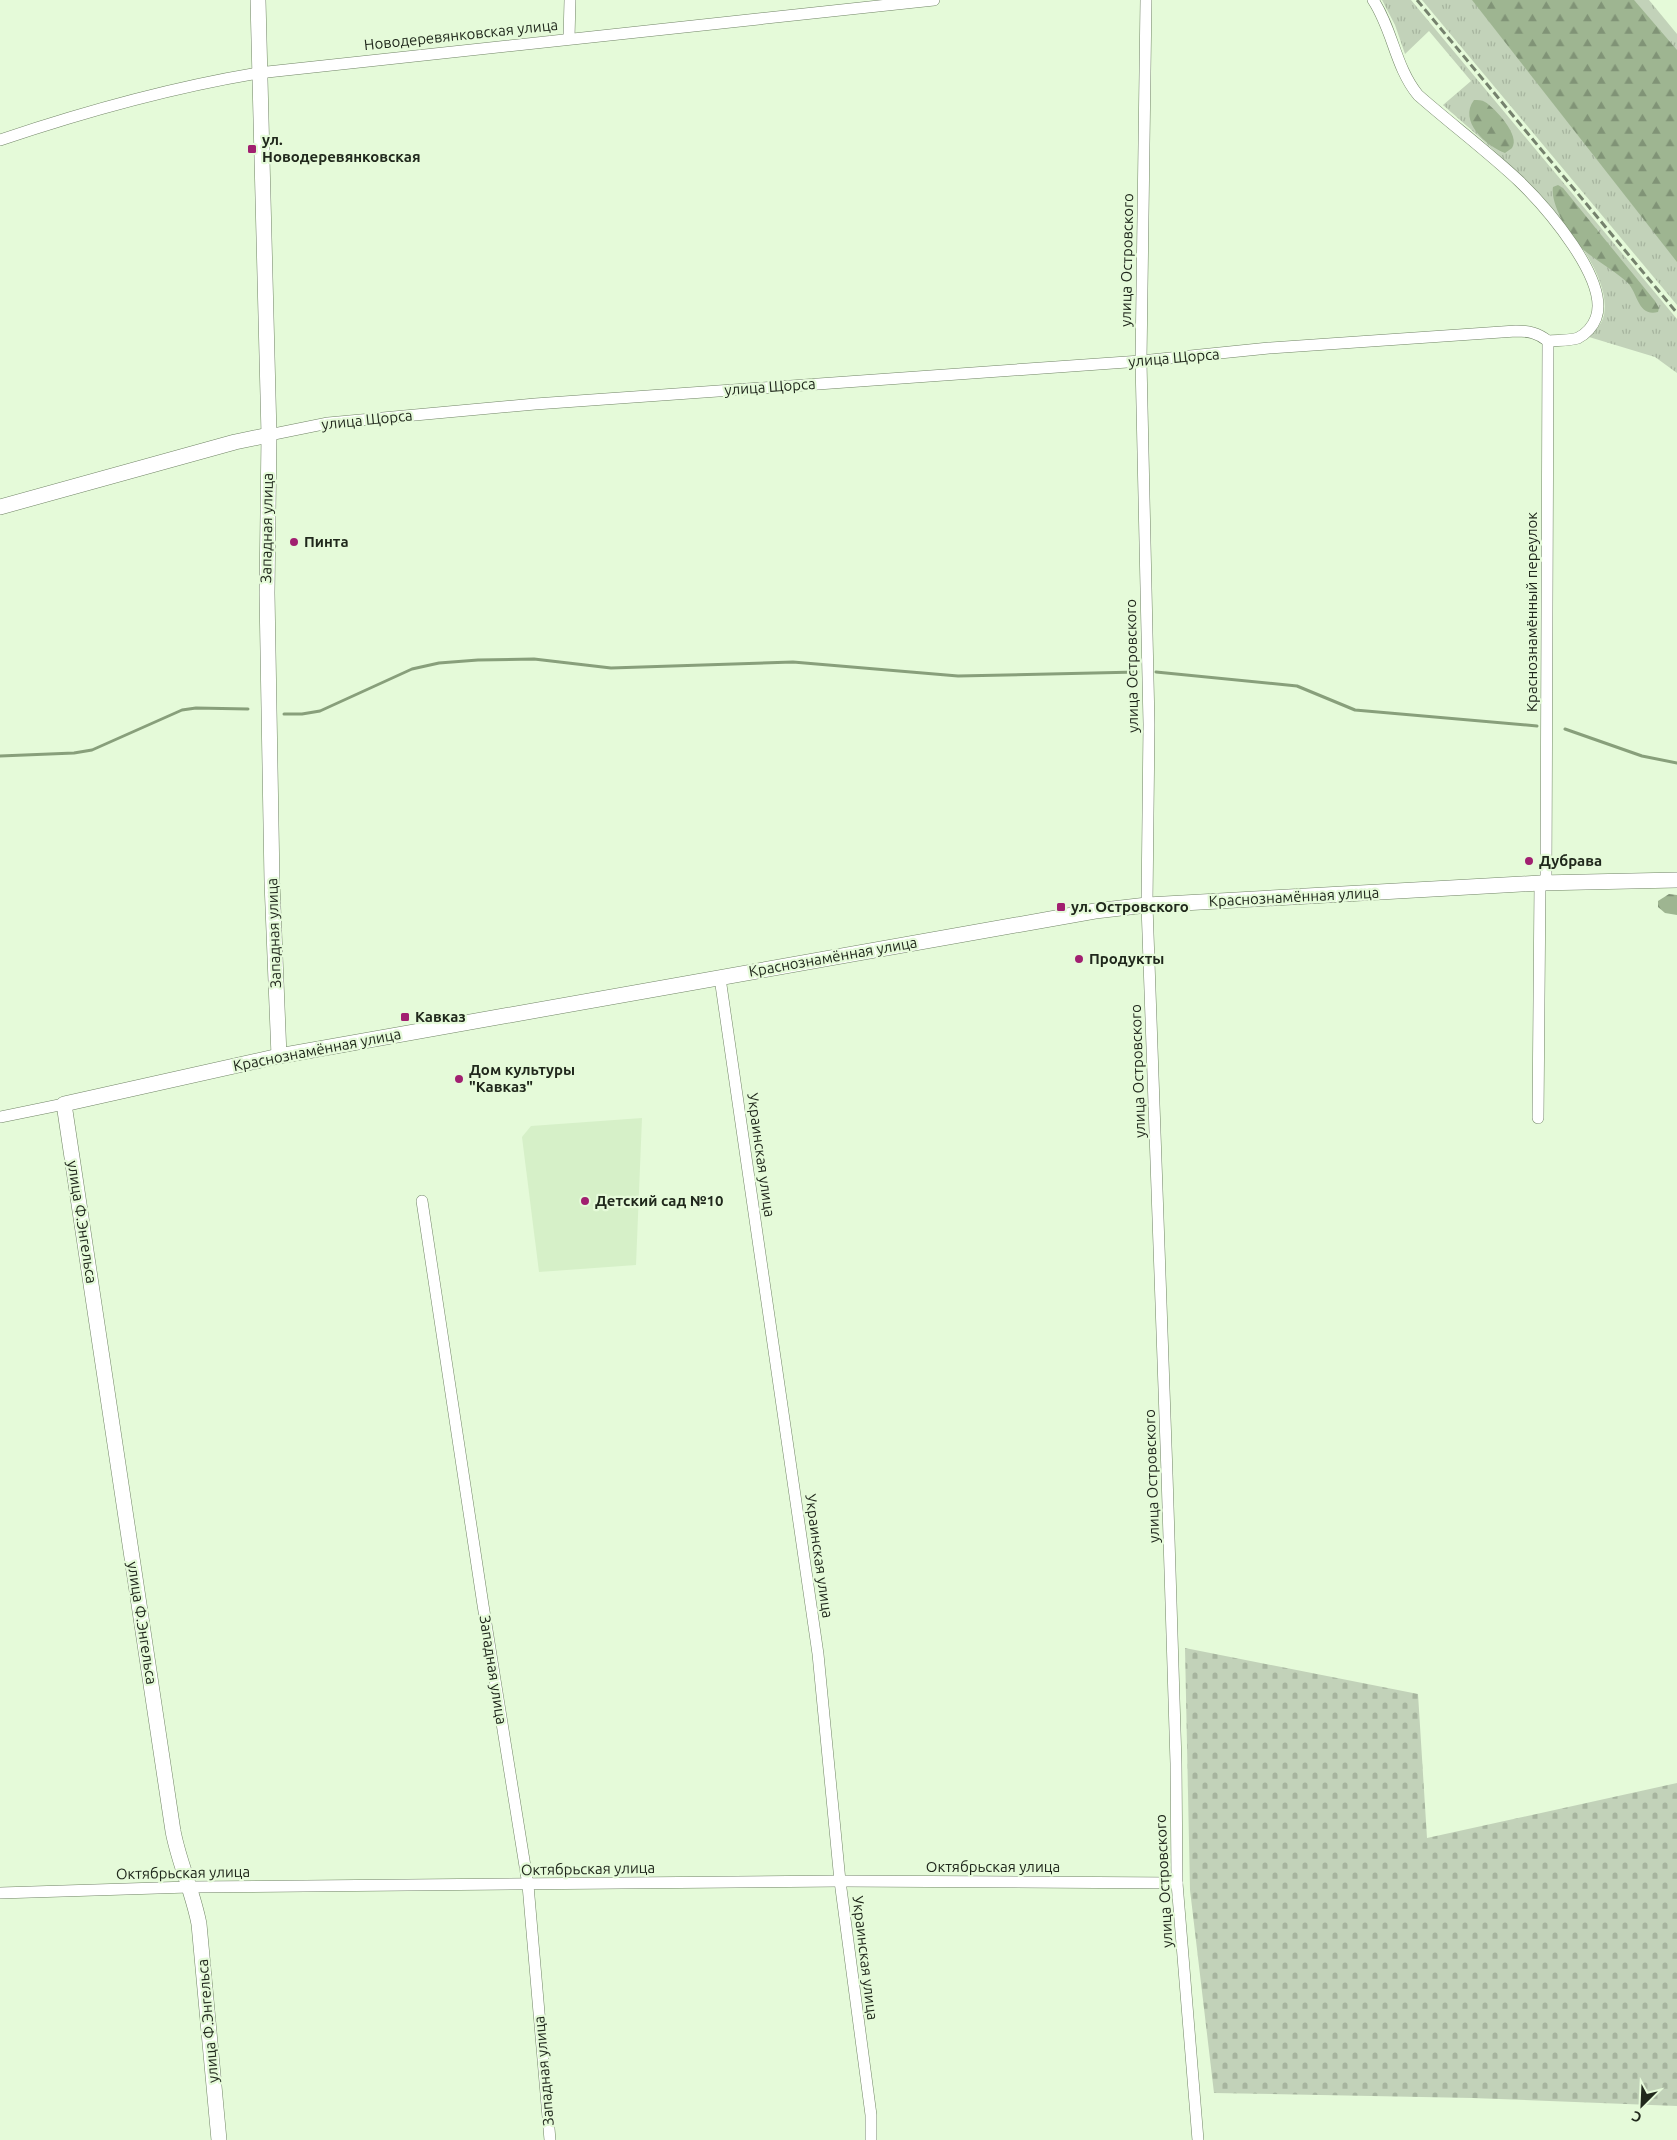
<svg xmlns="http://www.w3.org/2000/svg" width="1677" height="2140" font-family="Ubuntu,sans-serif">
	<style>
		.built { fill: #d6f0c8 }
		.grass { fill: url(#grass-tufts) }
		.forest { fill: url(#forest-firs) }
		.cemetery { fill: url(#cemetery-stones) }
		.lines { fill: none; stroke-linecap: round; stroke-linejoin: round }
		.stream { stroke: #889f7b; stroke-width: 3 }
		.minor-casing { stroke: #718466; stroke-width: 12 }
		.secondary-casing { stroke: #718466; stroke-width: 16 }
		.minor { stroke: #fff; stroke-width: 11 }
		.secondary { stroke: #fff; stroke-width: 15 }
		.rail { stroke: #75826d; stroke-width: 3; stroke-dasharray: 8 4; stroke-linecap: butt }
		.poi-dot { fill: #a11f70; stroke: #e5fad9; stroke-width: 2 }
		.labels { text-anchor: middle; stroke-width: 4.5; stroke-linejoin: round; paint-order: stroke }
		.street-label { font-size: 15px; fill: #20281c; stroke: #e5fad9 }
		.poi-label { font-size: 15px; font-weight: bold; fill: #20281c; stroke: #e5fad9; text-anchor: start }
	</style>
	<defs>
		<pattern id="grass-tufts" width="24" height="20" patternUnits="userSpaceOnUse" patternTransform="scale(1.25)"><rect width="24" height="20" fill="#c2d2b9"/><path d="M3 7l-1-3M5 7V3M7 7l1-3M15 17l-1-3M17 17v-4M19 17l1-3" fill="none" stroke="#a6b49e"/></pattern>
		<pattern id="forest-firs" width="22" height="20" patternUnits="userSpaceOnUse" patternTransform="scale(1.25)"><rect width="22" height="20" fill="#9eb591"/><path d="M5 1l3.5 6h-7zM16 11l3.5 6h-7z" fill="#809376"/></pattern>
		<pattern id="cemetery-stones" width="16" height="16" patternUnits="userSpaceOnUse" patternTransform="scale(1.25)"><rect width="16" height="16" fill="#c2d2b9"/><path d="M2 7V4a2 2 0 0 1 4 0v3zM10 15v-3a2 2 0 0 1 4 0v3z" fill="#a6b49e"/></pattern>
	</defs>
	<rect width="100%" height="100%" fill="#e5fad9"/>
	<path class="built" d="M642,1118L636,1265L539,1272L522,1137L531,1126Z"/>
	<g class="grass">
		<path d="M1382,0H1411L1677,319V373L1655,357L1589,337C1595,331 1602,324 1604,315C1616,251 1487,144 1443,105L1471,81L1429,31L1405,54L1395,25Z"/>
		<path d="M1422,0H1649L1677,34V305Z"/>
	</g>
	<g class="forest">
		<path d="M1472,0H1634L1677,50V262Z"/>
		<path d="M1474,100C1478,100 1482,100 1485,102C1495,108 1521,136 1512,148C1510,150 1507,151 1505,153C1486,146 1458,121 1474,100Z"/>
		<path d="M1558,185L1563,188L1655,301L1659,308L1658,312C1638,317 1638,294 1628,283C1615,271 1598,262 1585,251C1571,239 1550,205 1553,187Z"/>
		<path d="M1669,894L1677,895V915L1665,913L1658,907V901Z"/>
	</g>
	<path class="cemetery" d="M1185,1648L1418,1694L1427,1838L1677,1783V2106L1472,2098L1214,2093L1190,1890Z"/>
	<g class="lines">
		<g class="stream">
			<path d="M1156,672L1297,686L1355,710L1537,726"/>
			<path d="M284,714H302L320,711L412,669L439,663L478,660L534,659L611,668L793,662L958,676L1138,672"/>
			<path d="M1565,729L1642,756L1677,763"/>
			<path d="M0,756L74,753L92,750L182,710L196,708L248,709"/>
		</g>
		<defs>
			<g id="minor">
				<path d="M1146,0L1141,361L1149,724L1147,905L1167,1474L1176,1763L1177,1883L1198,2140"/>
				<path d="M1373,0C1393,30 1395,67 1418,95C1451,124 1487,151 1519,181C1545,206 1610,280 1596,318C1593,326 1586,334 1578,338C1570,341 1557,340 1548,341"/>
				<path d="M569,38L570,0"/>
				<path d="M0,140C86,111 168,88 258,73L934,0"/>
				<path d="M269,435L328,423L535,404L1141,361L1269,348L1516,331C1529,331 1538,333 1548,341"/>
				<path d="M1546,882L1548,341"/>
				<path d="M720,978L818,1654L840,1881L871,2115V2140"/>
				<path d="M0,1117L64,1104"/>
				<path d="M1538,1118L1540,883"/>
				<path d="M422,1201L483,1605L528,1885L550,2140"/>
				<path d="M0,1893L189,1887L840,1881L1177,1883"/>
			</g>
			<g id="secondary">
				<path d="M258,0L269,435L267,593L272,882L279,1056"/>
				<path d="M0,507L235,442L269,435"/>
				<path d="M219,2140L199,1924C193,1892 179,1863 173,1831L64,1104L279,1056L1095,911L1147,905L1540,883L1677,880"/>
			</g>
		</defs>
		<use href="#minor" class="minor-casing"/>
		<use href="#secondary" class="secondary-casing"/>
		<use href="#minor" class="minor"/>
		<use href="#secondary" class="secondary"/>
		<path class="rail" d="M1417,0L1677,313"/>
	</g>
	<g class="poi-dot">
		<rect x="247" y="144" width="10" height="10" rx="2.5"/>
		<circle cx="294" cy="542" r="5"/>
		<circle cx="1529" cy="861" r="5"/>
		<rect x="1056" y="902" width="10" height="10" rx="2.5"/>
		<circle cx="1079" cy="959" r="5"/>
		<rect x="400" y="1012" width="10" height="10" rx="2.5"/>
		<circle cx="459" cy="1079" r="5"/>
		<circle cx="585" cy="1201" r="5"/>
	</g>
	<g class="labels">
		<g class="street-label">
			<text transform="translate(461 35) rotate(-6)" y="5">Новодеревянковская улица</text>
			<text transform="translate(1127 260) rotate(-89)" y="5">улица Островского</text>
			<text transform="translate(1174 358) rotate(-5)" y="5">улица Щорса</text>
			<text transform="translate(770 387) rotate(-4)" y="5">улица Щорса</text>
			<text transform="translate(367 420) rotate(-6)" y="5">улица Щорса</text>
			<text transform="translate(267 528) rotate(-89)" y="5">Западная улица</text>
			<text transform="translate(1532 612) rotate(-90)" y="5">Краснознамённый переулок</text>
			<text transform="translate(1132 666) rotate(-91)" y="5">улица Островского</text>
			<text transform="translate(1294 897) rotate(-3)" y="5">Краснознамённая улица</text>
			<text transform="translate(274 933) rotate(-92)" y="5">Западная улица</text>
			<text transform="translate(833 957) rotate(-10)" y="5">Краснознамённая улица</text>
			<text transform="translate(317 1050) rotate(-11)" y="5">Краснознамённая улица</text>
			<text transform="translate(1138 1071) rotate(-92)" y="5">улица Островского</text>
			<text transform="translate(761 1155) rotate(82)" y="5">Украинская улица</text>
			<text transform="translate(82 1222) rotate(81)" y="5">улица Ф.Энгельса</text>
			<text transform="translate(1152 1476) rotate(-92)" y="5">улица Островского</text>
			<text transform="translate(819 1556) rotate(82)" y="5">Украинская улица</text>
			<text transform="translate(142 1623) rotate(81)" y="5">улица Ф.Энгельса</text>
			<text transform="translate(493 1670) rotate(81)" y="5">Западная улица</text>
			<text x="993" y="1872">Октябрьская улица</text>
			<text transform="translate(588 1869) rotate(-1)" y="5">Октябрьская улица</text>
			<text transform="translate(183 1873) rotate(-1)" y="5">Октябрьская улица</text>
			<text transform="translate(1164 1881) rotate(-93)" y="5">улица Островского</text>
			<text transform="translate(865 1958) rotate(83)" y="5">Украинская улица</text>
			<text transform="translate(208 2021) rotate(-95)" y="5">улица Ф.Энгельса</text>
			<text transform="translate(544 2071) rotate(-95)" y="5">Западная улица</text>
		</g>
		<g class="poi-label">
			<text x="262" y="145">ул.<tspan x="262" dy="17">Новодеревянковская</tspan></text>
			<text x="304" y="547">Пинта</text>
			<text x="1539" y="866">Дубрава</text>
			<text x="1071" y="912">ул. Островского</text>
			<text x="1089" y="964">Продукты</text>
			<text x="415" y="1022">Кавказ</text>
			<text x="469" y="1075">Дом культуры<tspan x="469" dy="17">"Кавказ"</tspan></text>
			<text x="595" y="1206">Детский сад №10</text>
		</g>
	</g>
	<g transform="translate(1642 2105) rotate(204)" stroke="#e5fad9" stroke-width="4" paint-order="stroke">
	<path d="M0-4L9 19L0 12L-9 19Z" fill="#20281c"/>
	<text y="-8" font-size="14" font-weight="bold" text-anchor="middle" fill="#20281c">С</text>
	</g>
</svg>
